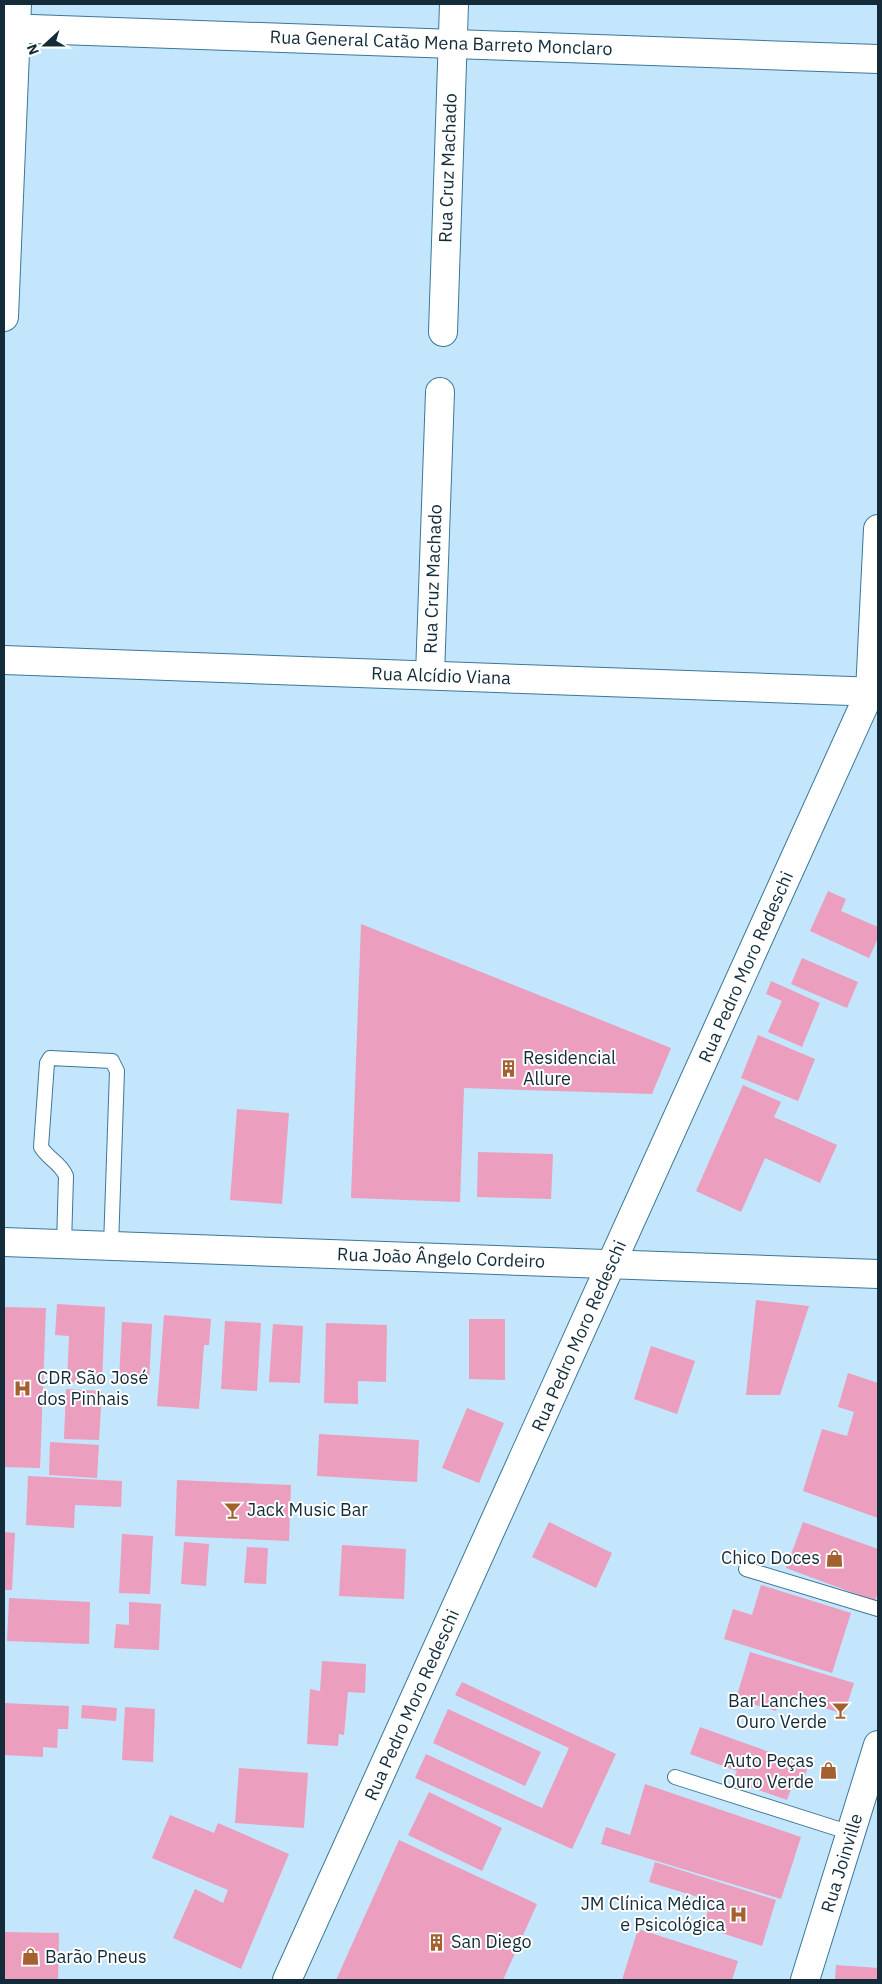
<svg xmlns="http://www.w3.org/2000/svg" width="882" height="1984" font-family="'IBM Plex Sans',sans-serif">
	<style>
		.building { fill: #eb9ebd }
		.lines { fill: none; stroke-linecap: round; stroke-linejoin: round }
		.service-casing { stroke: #3c7797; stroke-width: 16 }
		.minor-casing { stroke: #3c7797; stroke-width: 30 }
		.tertiary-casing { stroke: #3c7797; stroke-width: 30 }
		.secondary-casing { stroke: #3c7797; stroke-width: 30 }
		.service { stroke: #fff; stroke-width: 14 }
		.minor { stroke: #fff; stroke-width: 28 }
		.tertiary { stroke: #fff; stroke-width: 28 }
		.secondary { stroke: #fff; stroke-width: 28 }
		.labels { text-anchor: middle; stroke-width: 4; stroke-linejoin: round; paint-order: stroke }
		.street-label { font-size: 18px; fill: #142c3a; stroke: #fff }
		.poi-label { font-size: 18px; fill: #142c3a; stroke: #fff; text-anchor: start }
	</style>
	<rect width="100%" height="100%" fill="#c3e6fc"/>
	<g class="building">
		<path d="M828,891L846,899L841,911L878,927V938L869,958L810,931Z"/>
		<path d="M361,924L671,1048L652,1094L464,1088L460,1202L351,1198Z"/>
		<path d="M802,958L858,982L847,1008L791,984Z"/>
		<path d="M771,981L820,1003L802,1047L768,1032L782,1001L766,994Z"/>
		<path d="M758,1035L815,1059L798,1101L741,1078Z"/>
		<path d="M743,1085L781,1102L774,1117L837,1145L820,1183L765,1158L741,1212L696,1191Z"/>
		<path d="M237,1109L289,1113L282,1204L230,1200Z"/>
		<path d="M478,1152L553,1154L551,1199L477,1197Z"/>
		<path d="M756,1300L809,1306L780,1395H746Z"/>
		<path d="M57,1304L105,1307L102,1384L67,1382L69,1336L55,1335Z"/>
		<path d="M4,1307L46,1308L40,1468L4,1467Z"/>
		<path d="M164,1315L211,1319L209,1345H204L199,1409L157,1406Z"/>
		<path d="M469,1319H505V1380L469,1379Z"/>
		<path d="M225,1321L261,1323L257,1391L221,1389Z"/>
		<path d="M122,1322L152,1324L149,1382L119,1380Z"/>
		<path d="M326,1323L387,1325L386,1382L358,1381V1404L324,1403Z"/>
		<path d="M273,1324L303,1326L300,1383L269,1382Z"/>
		<path d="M651,1346L695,1361L677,1414L634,1399Z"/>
		<path d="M848,1373L878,1383V1518L803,1491L822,1429L847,1436L854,1412L838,1407Z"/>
		<path d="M66,1389L102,1391L99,1440L64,1439Z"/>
		<path d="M467,1408L504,1423L479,1483L442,1468Z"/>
		<path d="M319,1434L419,1440L417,1482L317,1476Z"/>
		<path d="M50,1442L99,1445L97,1478L49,1475Z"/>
		<path d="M28,1476L122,1481L121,1507L75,1505L74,1528L26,1525Z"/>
		<path d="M177,1480L291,1485L289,1541L175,1536Z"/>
		<path d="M549,1522L612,1553L596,1588L532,1557Z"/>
		<path d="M803,1522L878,1549V1591L875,1601L786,1568Z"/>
		<path d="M4,1532L15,1533L12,1590H4Z"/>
		<path d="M122,1534L153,1536L150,1594L119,1593Z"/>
		<path d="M184,1542L209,1544L206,1586L181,1584Z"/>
		<path d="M342,1545L406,1549L404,1599L339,1596Z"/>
		<path d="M247,1547L268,1548L266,1584L244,1583Z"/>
		<path d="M761,1585L851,1613L832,1673L724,1639L733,1609L752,1615Z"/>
		<path d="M9,1598L90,1602L89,1644L7,1641Z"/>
		<path d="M129,1602L161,1604L159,1650L114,1648L116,1624L129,1625Z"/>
		<path d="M750,1652L854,1683L844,1714L781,1695L776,1711L736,1699Z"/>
		<path d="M322,1661L366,1664L365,1693L348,1692L344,1735L339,1734L338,1746L307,1744L310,1689L320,1691Z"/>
		<path d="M462,1682L616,1754L572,1849L415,1778L426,1754L542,1808L569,1748L455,1695Z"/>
		<path d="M4,1703L69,1706L68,1729H58L57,1748L43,1747V1757L4,1755Z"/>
		<path d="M82,1705L117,1708L116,1721L81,1718Z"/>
		<path d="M125,1707L155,1709L153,1762L122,1760Z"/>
		<path d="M448,1709L541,1752L525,1786L433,1743Z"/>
		<path d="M700,1727L808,1766L801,1789L792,1786L787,1800L733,1781L737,1771L690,1754Z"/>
		<path d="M239,1768L308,1773L304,1828L235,1823Z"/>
		<path d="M645,1784L801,1837L781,1899L601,1844L606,1827L630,1835Z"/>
		<path d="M429,1792L502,1828L482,1871L408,1835Z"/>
		<path d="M170,1815L214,1833L218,1823L289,1854L241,1969L173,1938L195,1889L223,1903L228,1890L152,1858Z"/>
		<path d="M399,1840L537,1904L503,1980H336Z"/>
		<path d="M655,1862L776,1900L762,1946L703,1927L711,1901L649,1882Z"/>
		<path d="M638,1929L738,1961L732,1980H622Z"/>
		<path d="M4,1932L59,1933L58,1980H4Z"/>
		<path d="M836,1965L878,1968V1980H835Z"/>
	</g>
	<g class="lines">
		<defs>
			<g id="service">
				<path d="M64,1244L66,1176C60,1162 48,1159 41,1147L47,1063L50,1058L112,1061L117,1071L111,1246"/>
				<path d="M746,1569L878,1609"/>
				<path d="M675,1777L851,1833"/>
			</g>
			<g id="minor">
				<path d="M443,332L454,4"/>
				<path d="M430,675L440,392"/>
				<path d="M287,1980L870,692L878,529"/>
			</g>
			<g id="tertiary">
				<path d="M4,28L878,59"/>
				<path d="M4,317L17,4"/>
				<path d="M4,660L878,692"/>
				<path d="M4,1242L878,1274"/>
			</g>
			<path id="secondary" d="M805,1980L878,1745"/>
		</defs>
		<use href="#service" class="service-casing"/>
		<use href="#minor" class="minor-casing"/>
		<use href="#tertiary" class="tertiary-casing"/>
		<use href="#secondary" class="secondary-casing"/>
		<use href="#service" class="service"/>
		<use href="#minor" class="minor"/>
		<use href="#tertiary" class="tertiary"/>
		<use href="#secondary" class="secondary"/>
	</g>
	<defs>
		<symbol id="building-bare" viewBox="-9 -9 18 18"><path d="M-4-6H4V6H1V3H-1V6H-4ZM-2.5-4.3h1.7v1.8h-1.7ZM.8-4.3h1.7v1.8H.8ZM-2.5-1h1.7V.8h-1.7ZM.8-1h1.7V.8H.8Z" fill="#a46130" stroke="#fff" stroke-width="2.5" paint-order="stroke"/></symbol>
		<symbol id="hospital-bare" viewBox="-9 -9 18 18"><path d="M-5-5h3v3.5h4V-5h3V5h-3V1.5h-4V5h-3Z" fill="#a46130" stroke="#fff" stroke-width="2.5" paint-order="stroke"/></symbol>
		<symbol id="bar-bare" viewBox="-9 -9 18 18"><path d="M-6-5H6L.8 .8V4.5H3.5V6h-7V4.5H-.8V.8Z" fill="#a46130" stroke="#fff" stroke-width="2.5" paint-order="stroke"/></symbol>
		<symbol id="shop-bare" viewBox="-9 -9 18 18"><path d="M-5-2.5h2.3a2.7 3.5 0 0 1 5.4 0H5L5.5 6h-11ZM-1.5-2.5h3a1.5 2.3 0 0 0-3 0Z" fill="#a46130" stroke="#fff" stroke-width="2.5" paint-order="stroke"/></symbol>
	</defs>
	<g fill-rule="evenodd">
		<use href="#building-bare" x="496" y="1056" width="25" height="25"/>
		<use href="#hospital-bare" x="10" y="1376" width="25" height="25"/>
		<use href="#bar-bare" x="220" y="1498" width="25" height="25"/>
		<use href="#shop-bare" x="822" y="1546" width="25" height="25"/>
		<use href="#bar-bare" x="828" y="1698" width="25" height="25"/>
		<use href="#shop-bare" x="816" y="1758" width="25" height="25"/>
		<use href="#hospital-bare" x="726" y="1902" width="25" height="25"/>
		<use href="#building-bare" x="424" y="1930" width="25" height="25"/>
		<use href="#shop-bare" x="18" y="1944" width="25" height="25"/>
	</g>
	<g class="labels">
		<g class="street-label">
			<text transform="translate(441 43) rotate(2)" y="6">Rua General Catão Mena Barreto Monclaro</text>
			<text transform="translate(448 168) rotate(-88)" y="6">Rua Cruz Machado</text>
			<text transform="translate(433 579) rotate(-88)" y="6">Rua Cruz Machado</text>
			<text transform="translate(441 676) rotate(2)" y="6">Rua Alcídio Viana</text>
			<text transform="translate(746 967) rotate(-66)" y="6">Rua Pedro Moro Redeschi</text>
			<text transform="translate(441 1258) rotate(2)" y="6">Rua João Ângelo Cordeiro</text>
			<text transform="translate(579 1336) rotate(-66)" y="6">Rua Pedro Moro Redeschi</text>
			<text transform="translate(412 1705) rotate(-66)" y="6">Rua Pedro Moro Redeschi</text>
			<text transform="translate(842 1863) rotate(-73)" y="6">Rua Joinville</text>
		</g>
		<g class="poi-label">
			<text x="523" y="1064">Residencial<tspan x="523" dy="21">Allure</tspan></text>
			<text x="37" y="1384">CDR São José<tspan x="37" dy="21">dos Pinhais</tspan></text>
			<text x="247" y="1516">Jack Music Bar</text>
			<text x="820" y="1564" text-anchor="end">Chico Doces</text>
			<text x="827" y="1707" text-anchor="end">Bar Lanches<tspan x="827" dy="21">Ouro Verde</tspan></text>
			<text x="814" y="1767" text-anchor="end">Auto Peças<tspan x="814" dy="21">Ouro Verde</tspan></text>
			<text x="725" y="1910" text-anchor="end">JM Clínica Médica<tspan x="725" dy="21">e Psicológica</tspan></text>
			<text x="451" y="1948">San Diego</text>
			<text x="45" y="1963">Barão Pneus</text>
		</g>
	</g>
	<rect width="882" height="1984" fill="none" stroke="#142c3a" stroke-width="10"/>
	<g transform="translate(45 45) rotate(249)" stroke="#ffffff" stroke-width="4" paint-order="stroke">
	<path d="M0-4L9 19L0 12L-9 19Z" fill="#142c3a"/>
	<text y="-8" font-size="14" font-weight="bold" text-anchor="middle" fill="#142c3a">N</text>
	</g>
</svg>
